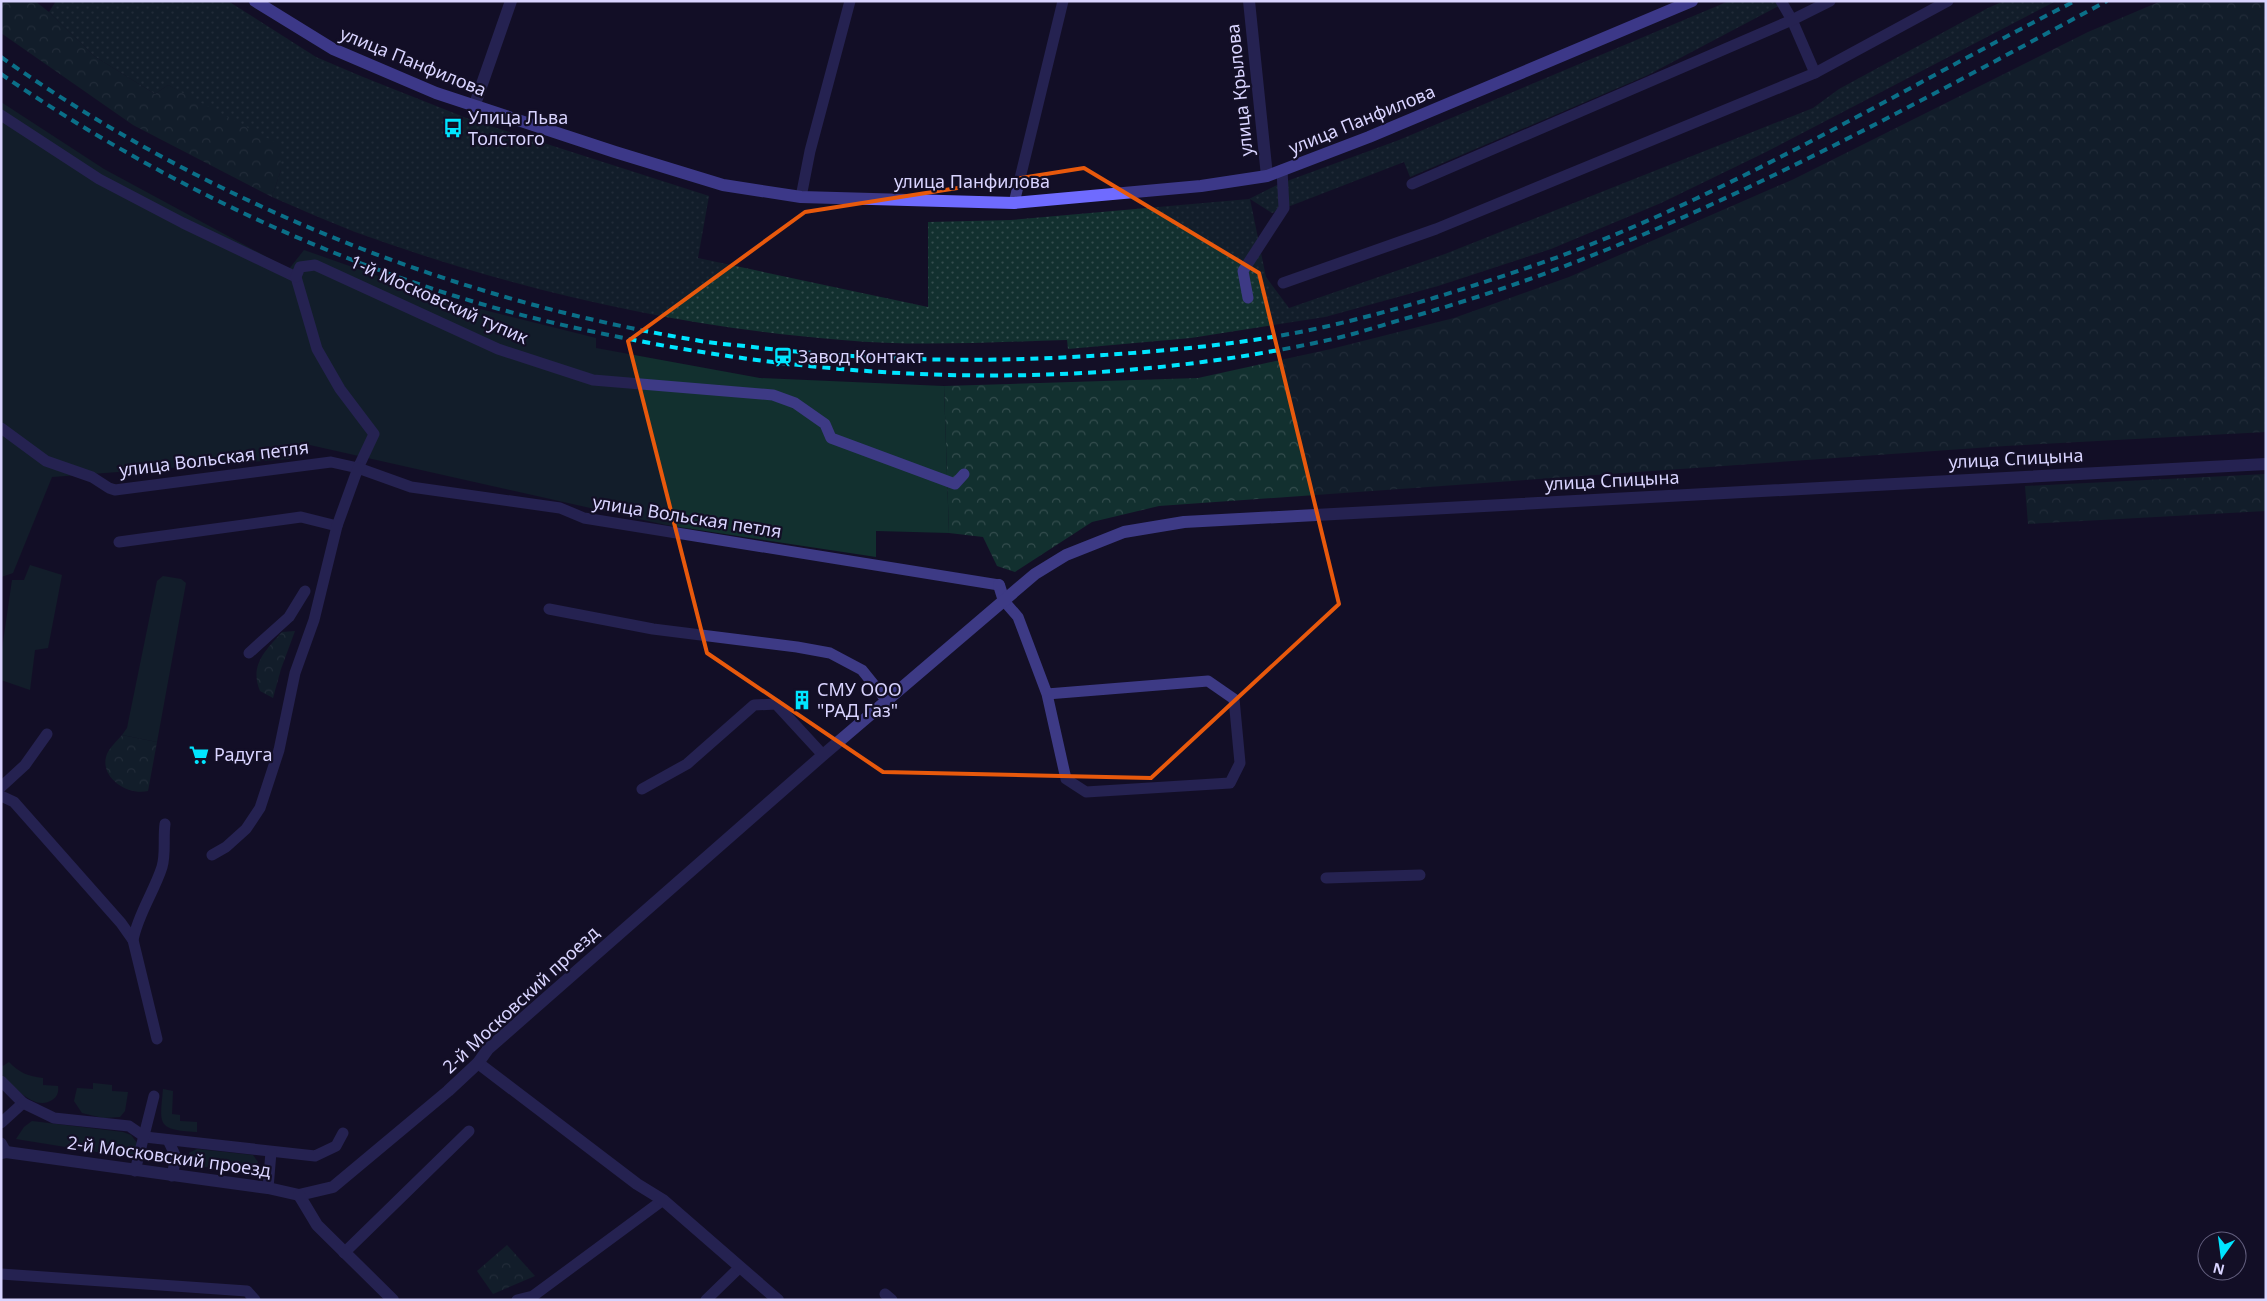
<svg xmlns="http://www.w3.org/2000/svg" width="2267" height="1301" font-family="'Noto Sans',sans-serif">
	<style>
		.grass { fill: url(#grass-dots) }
		.forest { fill: url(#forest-crowns) }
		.garden { fill: #12302f }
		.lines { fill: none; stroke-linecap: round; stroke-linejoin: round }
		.service { stroke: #3d3a85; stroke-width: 11 }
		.minor { stroke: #3d3a85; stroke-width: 12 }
		.secondary { stroke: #6f6bff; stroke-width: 12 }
		.rail { stroke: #00e5ff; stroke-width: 4; stroke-dasharray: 8 6; stroke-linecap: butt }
		.marked { fill: none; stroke: #e8590c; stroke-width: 4; stroke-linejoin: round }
		.labels { text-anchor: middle; stroke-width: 4.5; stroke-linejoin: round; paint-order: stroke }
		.street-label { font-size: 18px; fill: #d9d4ff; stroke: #130f26 }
		.poi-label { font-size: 18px; fill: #d9d4ff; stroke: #130f26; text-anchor: start }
	</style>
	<defs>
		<pattern id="grass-dots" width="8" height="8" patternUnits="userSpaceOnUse" patternTransform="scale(1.25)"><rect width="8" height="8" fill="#12302f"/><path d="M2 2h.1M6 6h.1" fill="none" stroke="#344d4e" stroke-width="1.8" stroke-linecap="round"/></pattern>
		<pattern id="forest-crowns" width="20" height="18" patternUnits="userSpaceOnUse" patternTransform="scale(1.25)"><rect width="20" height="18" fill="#12302f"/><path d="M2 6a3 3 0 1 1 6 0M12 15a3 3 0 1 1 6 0" fill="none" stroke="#344d4e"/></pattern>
	</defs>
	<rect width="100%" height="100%" fill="#130f26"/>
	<path class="grass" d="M56,1H228L316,57L363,77L469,119L709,196L698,258L928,307V222L1011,220L1249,199L1279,184L1399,140L1729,1H1788L1648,75L1410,177L1404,162L1272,213L1250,199L1266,277L1289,308L1445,254L1813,108L1839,89L1988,8L2004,1H2056L1766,152L1661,203L1551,249L1438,286L1325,317L1191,338L1068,349L1067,340C992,342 917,347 842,340C676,327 512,289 355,232C327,221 300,209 272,197L281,170L187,96L168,85L155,94L94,56L49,12Z"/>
	<g class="forest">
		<path d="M1,1H35L49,12L94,56L155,94L168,85L280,145L281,170L272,197L133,125L1,33Z"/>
		<path d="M2161,1H2266V432L2005,446L1159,506L1092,522L1015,572L997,566L983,537L949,533L944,386L1198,378L1331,349L1454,318L1569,277L1794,179L2088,32Z"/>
		<path d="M2266,474V511L2028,524L2025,486Z"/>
		<path d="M295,631L281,669L273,698L260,691C249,665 266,650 282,632Z"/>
		<path d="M122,735L157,742L148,791C128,796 98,777 107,754C110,747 117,741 122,735Z"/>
		<path d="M507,1245L535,1276L493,1294L477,1271Z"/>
	</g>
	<g class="garden">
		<path d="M1,102L104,169L289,269L304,250L452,302L596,338V348L760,378L944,386L949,533L876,531V557L666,525L301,443L289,459L52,477L13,573L1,577Z"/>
		<path d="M30,565L62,575L48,648L35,650L30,690L1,680V656L12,580H24Z"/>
		<path d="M163,576L181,579L186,583L157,742L122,735L127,728L157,581Z"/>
		<path d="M9,1062C19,1073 28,1076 43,1078V1085L58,1086C59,1092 57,1097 52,1100C34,1112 13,1085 1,1074V1064L3,1066Z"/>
		<path d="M93,1083L112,1085V1091L128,1092L125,1111L120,1117L103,1118L82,1113L74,1101L77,1088L93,1089Z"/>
		<path d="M163,1089L173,1091L172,1114L180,1115V1121L197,1122V1132C156,1130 160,1124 163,1089Z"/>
		<path d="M32,1121L123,1132L131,1135L137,1143L134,1158L16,1139L24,1127Z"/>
		<path d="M197,1149L253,1155L258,1162L255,1169L247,1171L194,1166L189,1159V1153Z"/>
	</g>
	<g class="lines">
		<g class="service">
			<path d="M1781,1L1792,20L1815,73"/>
			<path d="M1,115L99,179L183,223L296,277L317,349L340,389L374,434L358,468L331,462L115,490L109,488L92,477L46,461L1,428"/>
			<path d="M1412,184L1792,20L1830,1"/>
			<path d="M801,197L810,151L850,1"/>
			<path d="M1014,203L1063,1"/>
			<path d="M296,277L300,267L315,265L498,349L593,380L773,395L795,403L825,424L831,438L955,484L964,474"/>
			<path d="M1283,283L1436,229L1815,73L1948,1"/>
			<path d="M1248,298L1243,271L1284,208L1282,170"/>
			<path d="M119,542L301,517L337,526"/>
			<path d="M1004,601L1018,617L1047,694L1208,681L1234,699L1240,763L1230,783L1086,792L1066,779L1047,694"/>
			<path d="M549,609L653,629L797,647L830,653L862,670L887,701"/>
			<path d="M249,653L289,617L305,591"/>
			<path d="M1,787L25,765L47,734"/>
			<path d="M642,789L687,764L754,705L776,704L823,755"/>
			<path d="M1,796L14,802L121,923L133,940"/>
			<path d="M212,855L226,847L246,829L260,808L279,750L295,673L314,620L337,526L358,468L411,487L560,508L584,518L999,585"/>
			<path d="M1326,878L1420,875"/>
			<path d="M157,1039L133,940C138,914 154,892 162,867C166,854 163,838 165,824"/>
			<path d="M1,1081L23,1103L1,1123"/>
			<path d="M23,1103L54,1118L129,1126L145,1137L315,1156L336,1146L343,1133"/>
			<path d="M168,1140L176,1157L172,1176"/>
			<path d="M1,1143L6,1152"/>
			<path d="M135,1171L154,1096"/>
			<path d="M268,1188L271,1152"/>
			<path d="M344,1253L469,1131"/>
			<path d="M1,1274L247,1291L255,1300"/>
			<path d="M885,1294L892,1300"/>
			<path d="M517,1300L533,1296L663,1200"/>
			<path d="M706,1300L740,1267"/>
		</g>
		<g class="minor">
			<path d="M1249,1L1267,176"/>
			<path d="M474,107L511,1"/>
			<path d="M999,585L1004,601"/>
			<path d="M478,1063L637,1184L663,1200L778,1300"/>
			<path d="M1,1153L6,1152L268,1188L299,1195L333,1187L448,1091L478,1063L488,1049L823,755L1035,574L1066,555L1124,532L1184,522L2266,464"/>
			<path d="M299,1195L317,1225L393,1300"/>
		</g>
		<path class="secondary" d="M255,1L333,49L436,93L615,152L723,185L801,197L1014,203L1201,186L1267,176L1369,137L1692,1"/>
		<g class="rail">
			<path d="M1,57C205,201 449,299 695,340C716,344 739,345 761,348C875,361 989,363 1104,355C1178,350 1252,343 1324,327C1403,309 1482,284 1558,257C1739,190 1903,88 2075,1"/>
			<path d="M1,74C140,169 295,246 455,296C509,313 564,326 619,337C850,384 1093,391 1324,341C1353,335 1382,325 1411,317C1660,247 1881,122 2107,1"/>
		</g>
	</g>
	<path d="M0 0H2267V1301H0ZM1084,168L1259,273L1339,604L1151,778L883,772L707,653L628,341L805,212Z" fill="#130f26" fill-opacity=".55" fill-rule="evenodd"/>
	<path class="marked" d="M1084,168L1259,273L1339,604L1151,778L883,772L707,653L628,341L805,212Z"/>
	<defs>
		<symbol id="bus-bare" viewBox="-9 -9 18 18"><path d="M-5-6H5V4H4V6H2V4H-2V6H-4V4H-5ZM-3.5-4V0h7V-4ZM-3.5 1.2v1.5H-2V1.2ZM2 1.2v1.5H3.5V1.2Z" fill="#00e5ff" stroke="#130f26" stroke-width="2.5" paint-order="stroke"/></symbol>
		<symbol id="station-bare" viewBox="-9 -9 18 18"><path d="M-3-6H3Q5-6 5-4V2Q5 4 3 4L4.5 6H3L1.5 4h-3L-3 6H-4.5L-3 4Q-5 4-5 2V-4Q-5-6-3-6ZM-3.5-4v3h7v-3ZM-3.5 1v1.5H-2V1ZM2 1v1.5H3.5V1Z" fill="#00e5ff" stroke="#130f26" stroke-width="2.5" paint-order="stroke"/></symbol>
		<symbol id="building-bare" viewBox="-9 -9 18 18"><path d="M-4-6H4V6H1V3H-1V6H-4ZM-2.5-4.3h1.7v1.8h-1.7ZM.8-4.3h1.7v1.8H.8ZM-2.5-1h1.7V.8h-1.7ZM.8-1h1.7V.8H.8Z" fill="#00e5ff" stroke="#130f26" stroke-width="2.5" paint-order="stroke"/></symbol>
		<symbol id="supermarket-bare" viewBox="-9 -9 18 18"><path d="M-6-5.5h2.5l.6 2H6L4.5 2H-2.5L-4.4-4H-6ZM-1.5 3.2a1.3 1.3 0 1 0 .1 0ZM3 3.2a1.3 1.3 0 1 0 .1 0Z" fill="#00e5ff" stroke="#130f26" stroke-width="2.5" paint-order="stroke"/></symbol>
	</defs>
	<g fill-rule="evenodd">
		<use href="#bus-bare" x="439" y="114" width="28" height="28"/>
		<use href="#station-bare" x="769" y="343" width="28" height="28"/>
		<use href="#building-bare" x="788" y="686" width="28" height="28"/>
		<use href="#supermarket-bare" x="185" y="741" width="28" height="28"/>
	</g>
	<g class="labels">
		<g class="street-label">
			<text transform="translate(413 62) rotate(22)" y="6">улица Панфилова</text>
			<text transform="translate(1240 90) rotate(-96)" y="6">улица Крылова</text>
			<text transform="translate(1362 120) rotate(-22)" y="6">улица Панфилова</text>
			<text x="972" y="188">улица Панфилова</text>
			<text transform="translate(439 300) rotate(24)" y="6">1-й Московский тупик</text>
			<text transform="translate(214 459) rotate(-7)" y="6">улица Вольская петля</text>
			<text transform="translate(2016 459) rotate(-3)" y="6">улица Спицына</text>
			<text transform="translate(1612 481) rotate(-3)" y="6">улица Спицына</text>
			<text transform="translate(687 517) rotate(9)" y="6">улица Вольская петля</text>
			<text transform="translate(521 1000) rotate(-43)" y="6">2-й Московский проезд</text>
			<text transform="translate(169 1157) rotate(8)" y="6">2-й Московский проезд</text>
		</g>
		<g class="poi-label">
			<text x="468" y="124">Улица Льва<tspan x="468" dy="21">Толстого</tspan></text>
			<text x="798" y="363">Завод Контакт</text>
			<text x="817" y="696">СМУ ООО<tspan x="817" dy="21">"РАД Газ"</tspan></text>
			<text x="214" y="761">Радуга</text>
		</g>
	</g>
	<rect width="2267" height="1301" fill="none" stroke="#d9d4ff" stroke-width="5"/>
	<g transform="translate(2222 1256) rotate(194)"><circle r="24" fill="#130f26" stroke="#625e7d"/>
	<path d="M0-4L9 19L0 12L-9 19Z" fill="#00e5ff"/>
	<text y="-8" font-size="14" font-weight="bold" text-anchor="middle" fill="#d9d4ff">N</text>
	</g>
</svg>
